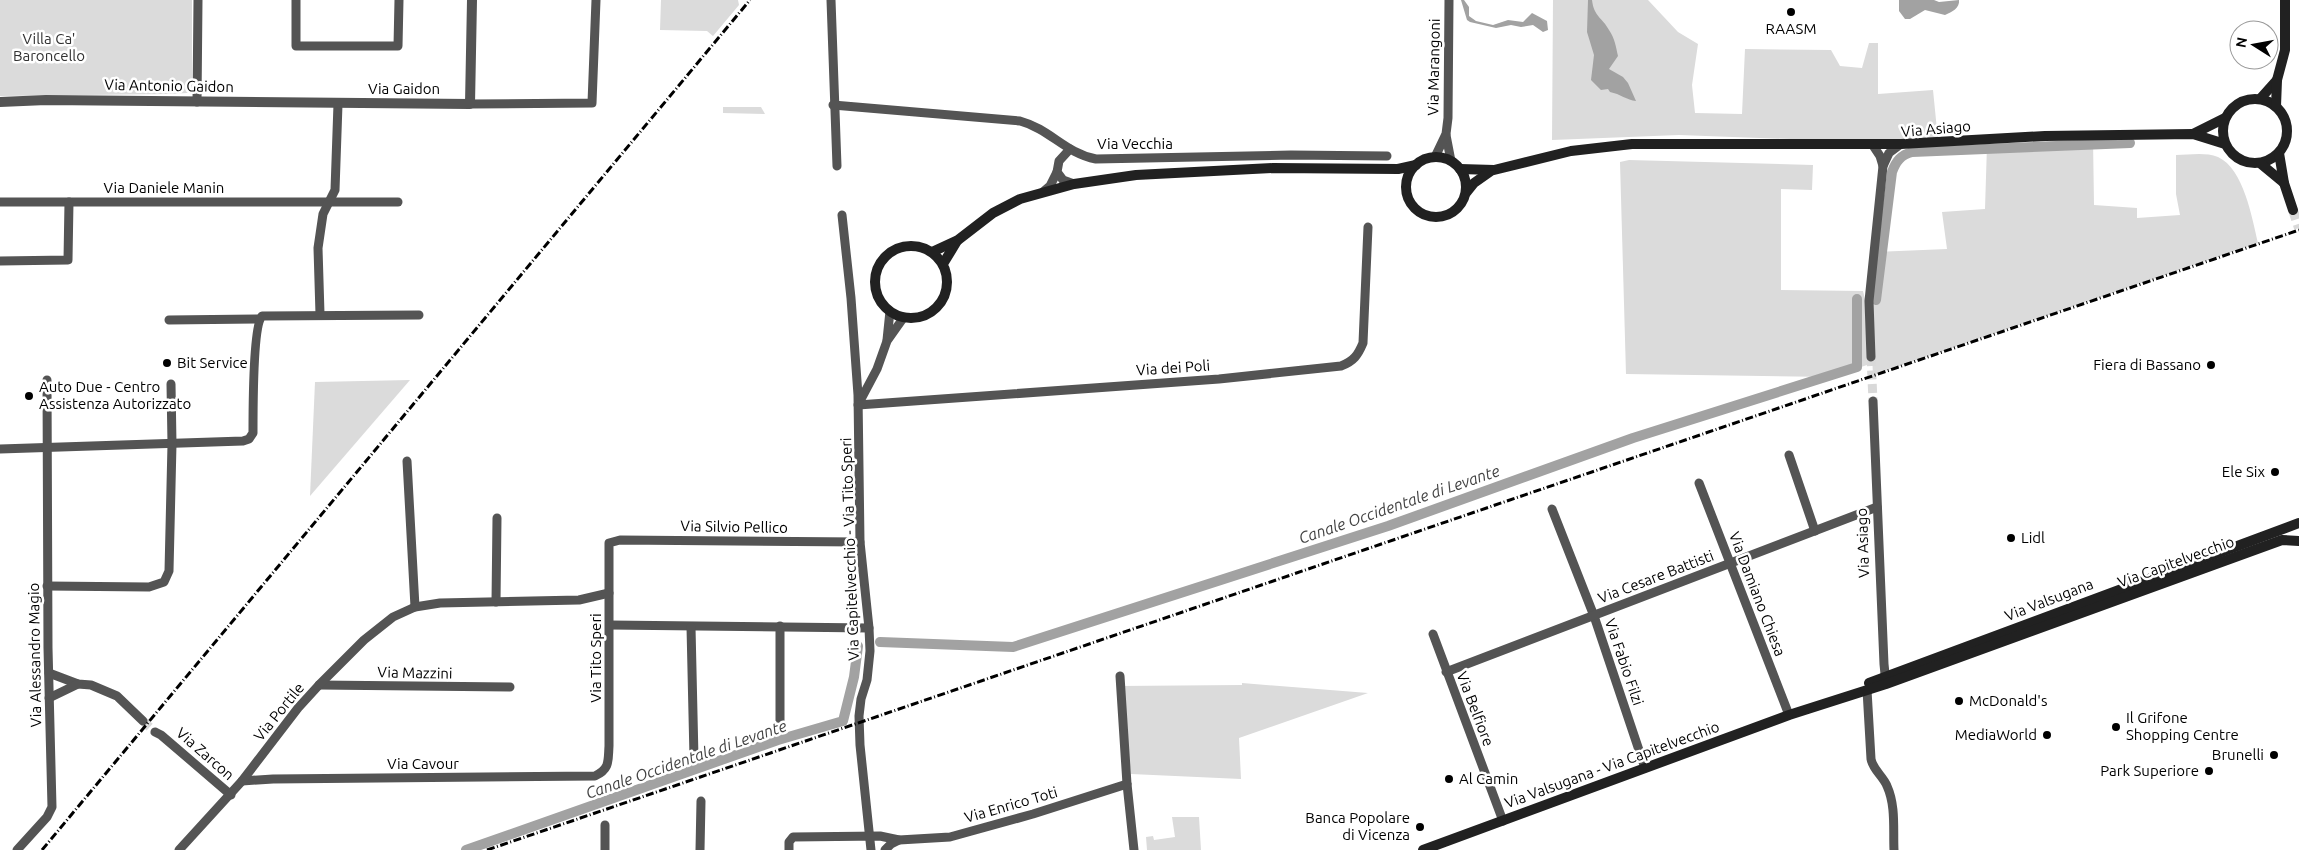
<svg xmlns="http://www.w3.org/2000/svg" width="2299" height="850" font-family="Ubuntu,sans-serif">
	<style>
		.green { fill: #dbdbdb }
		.water { fill: #a2a2a2 }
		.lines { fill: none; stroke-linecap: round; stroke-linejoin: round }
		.canal { stroke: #a2a2a2; stroke-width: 10 }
		.minor-tunnel { stroke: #d9d9d9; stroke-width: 9; stroke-dasharray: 9 4.5; stroke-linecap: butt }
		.secondary-tunnel { stroke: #d9d9d9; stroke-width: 10; stroke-dasharray: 10 5; stroke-linecap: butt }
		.minor { stroke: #545454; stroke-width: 9 }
		.tertiary { stroke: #545454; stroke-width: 10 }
		.secondary { stroke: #212121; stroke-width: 10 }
		.rail { stroke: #000; stroke-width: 3; stroke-dasharray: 8 2.5 1 2.5; stroke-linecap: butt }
		.poi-dot { fill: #000; stroke: #fff; stroke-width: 2 }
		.labels { text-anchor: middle; stroke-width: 5; stroke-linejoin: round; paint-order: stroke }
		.poi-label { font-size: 15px; fill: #000; stroke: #fff; text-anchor: start }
		.park-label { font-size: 15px; fill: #323232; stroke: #fff }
		.street-label { font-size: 15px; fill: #000; stroke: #fff }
		.water-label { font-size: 16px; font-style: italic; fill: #434343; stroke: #fff }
	</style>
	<rect width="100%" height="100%" fill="#fff"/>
	<g class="green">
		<path d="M0,0H192V90L187,93L169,94L0,96Z"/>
		<path d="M661,0H738L739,5L713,36L707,31L660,30Z"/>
		<path d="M1551,0H1648L1678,32L1698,44L1692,85L1695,113L1742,114L1745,49L1831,50L1840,66L1862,68L1869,43H1878V94L1933,90L1938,140H1818L1679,135L1552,140L1553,0Z"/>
		<path d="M723,107H761L765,114L723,113Z"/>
		<path d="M2093,139L2094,205L2137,208V218L2180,215L2176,194V155C2189,155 2205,152 2218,157C2244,169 2252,218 2258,243L1873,375L1871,335L1875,252L1947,249L1942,212L1985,209L1987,145Z"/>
		<path d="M1629,160L1813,165L1812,190L1781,189V290L1863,291L1866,303L1867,365L1831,377L1626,374L1620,162Z"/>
		<path d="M410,380L310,496L315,382Z"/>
		<path d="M1242,683L1368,693L1239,738L1241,779L1131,774L1119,686L1242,685Z"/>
		<path d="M1172,817H1199L1201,850H1147L1146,837L1153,836L1154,840L1175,837Z"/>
	</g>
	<g class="water">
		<path d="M1461,0H1464L1469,7V16L1476,21L1493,25L1508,20L1523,22L1532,13L1547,21L1548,30L1543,32L1533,25L1521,27L1511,25L1496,28L1470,22L1467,20Z"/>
		<path d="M1588,0H1592C1594,17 1602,17 1609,30C1615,39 1616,47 1618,56L1609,69L1623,77L1628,83L1636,101C1627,100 1620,94 1610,92L1608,89L1601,90L1591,80L1594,55L1587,32Z"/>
		<path d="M1899,0H1934L1939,2L1959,0C1960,8 1952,12 1945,15L1925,10L1910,19H1905L1899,11Z"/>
	</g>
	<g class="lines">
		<g class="canal">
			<path d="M1876,300L1892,172C1896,161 1901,155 1912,152L2130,143"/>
			<path d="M880,642L1013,647L1388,526L1633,438L1857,367V299"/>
			<path d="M466,850L778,740L843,721L854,677L858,646"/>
		</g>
		<g class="minor-tunnel">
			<path d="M1871,357L1873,401"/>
			<path d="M143,721L155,732"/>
		</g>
		<path class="secondary-tunnel" d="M2293,210L2299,228"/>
		<g class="minor">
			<path d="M296,0V46H398L399,0"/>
			<path d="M831,0L837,166"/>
			<path d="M197,102L198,0"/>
			<path d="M470,104L592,103L596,0"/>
			<path d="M833,105L1020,121C1050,129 1065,153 1096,159L1291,155L1387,156"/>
			<path d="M1446,135L1451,161"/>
			<path d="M1872,144L1880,156L1883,166"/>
			<path d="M1070,149L1059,161L1057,172L1063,180L1074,184"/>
			<path d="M1435,157L1446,134L1448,118L1449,0"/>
			<path d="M1043,192L1050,186L1057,172"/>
			<path d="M0,202H398"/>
			<path d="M842,215L851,298L858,395L860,542L869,628L870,651L867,680L861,699L859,716L860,745L871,850"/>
			<path d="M0,261L68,260L69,202"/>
			<path d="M320,314L318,248L323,214L335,190L338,104"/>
			<path d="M169,320L259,319"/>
			<path d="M887,340L890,311"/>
			<path d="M1871,357L1869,301L1883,166L1889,153L1901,144"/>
			<path d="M1873,401L1884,664L1886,684"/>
			<path d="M859,403L877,369L887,341L904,317"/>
			<path d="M858,405L1219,379L1341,366C1354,361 1358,355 1363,343L1368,227"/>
			<path d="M0,449L243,441L249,439L253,433C253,414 253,326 262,316L419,315"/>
			<path d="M1789,455L1815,531"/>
			<path d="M407,461L415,607"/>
			<path d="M1699,483L1789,715"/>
			<path d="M1552,509L1594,616L1645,768"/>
			<path d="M47,586L149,587L164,582L169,571L172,444L171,384"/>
			<path d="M496,602L497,518"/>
			<path d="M610,625L869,628"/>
			<path d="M780,626V729"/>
			<path d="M691,627L694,758"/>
			<path d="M1433,634L1503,821"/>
			<path d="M1446,672L1877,507"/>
			<path d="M49,673L78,684L91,685L117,696L143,721"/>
			<path d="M1120,676L1127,784L1134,850"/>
			<path d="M319,685L510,687"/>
			<path d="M1867,690L1871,759C1873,770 1883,776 1887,786C1896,806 1893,829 1894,850"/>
			<path d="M49,698L78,684"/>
			<path d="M155,732L161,735L231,795"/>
			<path d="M242,781L273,779L595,776C610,769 608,761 609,746V543L620,540L860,542"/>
			<path d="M17,850L47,817L52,807L48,648L47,380"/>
			<path d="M179,850L242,781L298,708L319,685L364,640L393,617L415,607L440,603L579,600L609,593"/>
			<path d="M605,850V825"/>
			<path d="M700,850L701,801"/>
			<path d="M789,850V842L793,837L880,836L899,840L950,837L1033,814L1127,784"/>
			<path d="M885,850L891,844L899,840"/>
		</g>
		<path class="tertiary" d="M0,102L46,100L470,104L472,0"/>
		<g class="secondary">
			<circle cx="2255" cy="131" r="32"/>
			<path d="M2260,99L2277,80"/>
			<path d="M2276,106L2277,80L2285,50V0"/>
			<path d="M2193,134L2225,118"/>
			<path d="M2279,153L2284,183L2293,210"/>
			<circle cx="1436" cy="187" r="30"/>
			<path d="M2261,164L2284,183"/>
			<path d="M1460,169L1494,170L1571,151L1632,144H1901L2045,136L2193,134L2225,144"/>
			<path d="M1466,193L1474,183L1491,171"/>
			<circle cx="911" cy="282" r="36"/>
			<path d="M932,252L958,240L993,213L1020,199L1074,184L1136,175L1273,168L1398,169L1416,165"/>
			<path d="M943,264L957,241"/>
			<path d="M1869,683L2299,523"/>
			<path d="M1423,850L1789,715L1886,684L2282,540L2299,541"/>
		</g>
		<g class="rail">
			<path d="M42,850L750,0"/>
			<path d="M487,850L2299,230"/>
		</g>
	</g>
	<g class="poi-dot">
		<circle cx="1791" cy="12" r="5"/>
		<circle cx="167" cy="363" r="5"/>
		<circle cx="2211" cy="365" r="5"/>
		<circle cx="29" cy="396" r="5"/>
		<circle cx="2275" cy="472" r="5"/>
		<circle cx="2011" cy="538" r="5"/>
		<circle cx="1959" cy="701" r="5"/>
		<circle cx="2116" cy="727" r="5"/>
		<circle cx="2047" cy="735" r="5"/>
		<circle cx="2274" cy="755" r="5"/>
		<circle cx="2209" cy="771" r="5"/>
		<circle cx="1449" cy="779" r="5"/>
		<circle cx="1420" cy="827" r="5"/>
	</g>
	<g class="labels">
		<g class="poi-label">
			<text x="1791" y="34" text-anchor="middle">RAASM</text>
			<text x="177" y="368">Bit Service</text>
			<text x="2201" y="370" text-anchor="end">Fiera di Bassano</text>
			<text x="39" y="392">Auto Due - Centro<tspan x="39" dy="17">Assistenza Autorizzato</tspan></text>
			<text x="2265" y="477" text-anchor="end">Ele Six</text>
			<text x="2021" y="543">Lidl</text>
			<text x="1969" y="706">McDonald's</text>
			<text x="2126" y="723">Il Grifone<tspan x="2126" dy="17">Shopping Centre</tspan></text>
			<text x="2037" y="740" text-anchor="end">MediaWorld</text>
			<text x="2264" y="760" text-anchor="end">Brunelli</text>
			<text x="2199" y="776" text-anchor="end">Park Superiore</text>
			<text x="1459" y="784">Al Camin</text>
			<text x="1410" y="823" text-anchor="end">Banca Popolare<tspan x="1410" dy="17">di Vicenza</tspan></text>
		</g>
		<g class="park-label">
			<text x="49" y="44">Villa Ca'<tspan x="49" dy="17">Baroncello</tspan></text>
		</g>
		<g class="street-label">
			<text transform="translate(1434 67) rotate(-89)" y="5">Via Marangoni</text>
			<text transform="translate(169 86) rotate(1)" y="5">Via Antonio Gaidon</text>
			<text x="404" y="94">Via Gaidon</text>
			<text transform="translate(1936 129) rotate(-5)" y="5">Via Asiago</text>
			<text x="1135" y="149">Via Vecchia</text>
			<text x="164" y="193">Via Daniele Manin</text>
			<text transform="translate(1173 368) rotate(-4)" y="5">Via dei Poli</text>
			<text transform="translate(734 527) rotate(1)" y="5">Via Silvio Pellico</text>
			<text transform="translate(1863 543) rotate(-92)" y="5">Via Asiago</text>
			<text transform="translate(850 549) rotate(-92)" y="5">Via Capitelvecchio - Via Tito Speri</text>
			<text transform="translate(2176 562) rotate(-20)" y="5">Via Capitelvecchio</text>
			<text transform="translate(1656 577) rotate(-21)" y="5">Via Cesare Battisti</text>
			<text transform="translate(1757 594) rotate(69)" y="5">Via Damiano Chiesa</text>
			<text transform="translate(2049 600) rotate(-21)" y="5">Via Valsugana</text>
			<text transform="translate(35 655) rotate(-91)" y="5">Via Alessandro Magio</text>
			<text transform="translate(596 658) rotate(-90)" y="5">Via Tito Speri</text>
			<text transform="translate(1624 662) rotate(71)" y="5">Via Fabio Filzi</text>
			<text transform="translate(415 673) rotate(1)" y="5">Via Mazzini</text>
			<text transform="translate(1475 709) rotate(69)" y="5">Via Belfiore</text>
			<text transform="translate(279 712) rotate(-51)" y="5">Via Portile</text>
			<text transform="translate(205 754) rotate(41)" y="5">Via Zarcon</text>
			<text x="423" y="769">Via Cavour</text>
			<text transform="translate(1612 765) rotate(-20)" y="5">Via Valsugana - Via Capitelvecchio</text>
			<text transform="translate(1011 805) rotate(-16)" y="5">Via Enrico Toti</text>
		</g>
		<g class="water-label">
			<text transform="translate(1399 504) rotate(-19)" y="6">Canale Occidentale di Levante</text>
			<text transform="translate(686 759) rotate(-19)" y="6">Canale Occidentale di Levante</text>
		</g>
	</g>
	<g transform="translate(2254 45) rotate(281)"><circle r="24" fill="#ffffff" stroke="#999999"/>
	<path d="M0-4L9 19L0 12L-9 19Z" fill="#000000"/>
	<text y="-8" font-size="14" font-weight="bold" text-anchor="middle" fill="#000000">N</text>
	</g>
</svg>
